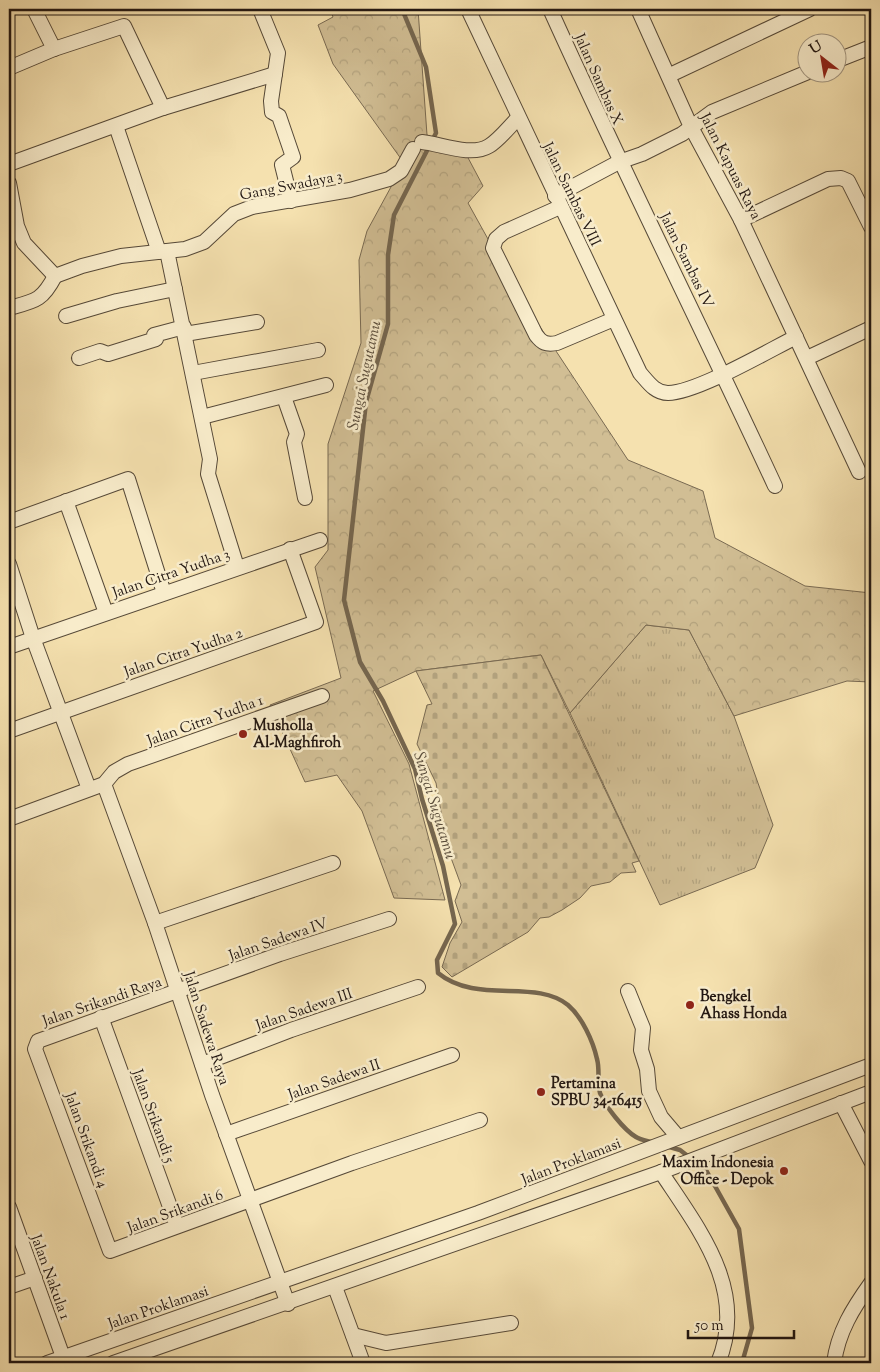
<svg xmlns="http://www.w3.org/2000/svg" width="880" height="1372" font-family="'Sorts Mill Goudy',serif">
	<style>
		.grass { fill: url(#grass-tufts); stroke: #796a52 }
		.forest { fill: url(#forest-crowns); stroke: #796a52 }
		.cemetery { fill: url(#cemetery-stones); stroke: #796a52 }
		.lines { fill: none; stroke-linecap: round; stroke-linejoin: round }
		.stream { stroke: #75664f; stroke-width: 4.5 }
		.minor-casing { stroke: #564938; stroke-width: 16 }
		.minor { stroke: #f8eccb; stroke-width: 14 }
		.poi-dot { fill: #8f2418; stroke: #f8eccb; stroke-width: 2 }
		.labels { text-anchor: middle; stroke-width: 5; stroke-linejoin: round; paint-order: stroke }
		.street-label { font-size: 15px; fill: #211611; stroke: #f8eccb }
		.poi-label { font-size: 15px; font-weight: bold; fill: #211611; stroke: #f8eccb; text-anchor: start }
		.water-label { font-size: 16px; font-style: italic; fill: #594c3b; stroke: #f8eccb }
	</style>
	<defs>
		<pattern id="grass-tufts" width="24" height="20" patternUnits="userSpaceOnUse" patternTransform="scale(1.25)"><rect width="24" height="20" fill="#d1be94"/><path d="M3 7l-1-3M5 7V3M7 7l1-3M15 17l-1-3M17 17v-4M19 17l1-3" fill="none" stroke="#b3a37f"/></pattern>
		<pattern id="forest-crowns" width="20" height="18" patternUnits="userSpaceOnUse" patternTransform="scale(1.25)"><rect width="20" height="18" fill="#d1be94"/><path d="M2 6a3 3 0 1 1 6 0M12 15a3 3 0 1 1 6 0" fill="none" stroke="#b3a37f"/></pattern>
		<pattern id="cemetery-stones" width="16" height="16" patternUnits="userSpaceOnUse" patternTransform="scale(1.25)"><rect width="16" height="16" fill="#d1be94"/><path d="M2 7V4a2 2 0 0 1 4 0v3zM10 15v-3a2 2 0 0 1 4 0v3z" fill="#b3a37f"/></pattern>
	</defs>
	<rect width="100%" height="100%" fill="#f5e1af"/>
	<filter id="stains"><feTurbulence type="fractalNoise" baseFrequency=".004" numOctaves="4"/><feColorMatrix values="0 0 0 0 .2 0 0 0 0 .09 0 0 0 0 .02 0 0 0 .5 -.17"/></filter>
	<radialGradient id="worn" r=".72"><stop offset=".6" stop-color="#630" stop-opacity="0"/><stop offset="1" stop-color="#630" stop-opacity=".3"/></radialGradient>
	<path class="grass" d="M646,625L689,630L734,716L773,825L755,868L660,905L570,713Z"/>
	<path class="forest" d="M330,9H418L427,135L466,154L483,186L468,203L519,295L628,460L703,491L715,538L805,586L871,593V682L847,681L734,716L689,630L646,625L570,713L541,655L416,671L373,691L409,764L445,900L394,898L362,811L337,775L305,782L270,705L341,678L315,567L328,550V444L361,343L359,260L367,231L404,163L333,64L318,25L333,17Z"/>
	<path class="cemetery" d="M541,655L639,861L632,863L636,872L621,873L610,882L591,886L580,898L562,910L549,917L540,918L528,932L452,977L442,967L450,943L462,922L455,901L461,885L447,847L436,783L417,744L427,705L432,704L416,671Z"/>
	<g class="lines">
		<g class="stream">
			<path d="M402,9L426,67L436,133L394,215L388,255V324L366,402L344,600L360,662L383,701L415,769L422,799L443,866L455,924L437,960L438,973C477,1005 535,978 568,1005C582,1017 593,1041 597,1059C600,1069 597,1082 600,1093C605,1106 624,1130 636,1137C641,1140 648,1141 654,1143"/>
			<path d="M666,1146L680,1150L706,1170L739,1229L752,1328L742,1363"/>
		</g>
		<defs>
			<g id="minor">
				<path d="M34,9L54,49"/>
				<path d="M260,9L278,53L271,101L272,112L279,116L293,157L282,165L291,201"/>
				<path d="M468,9L640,373C648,382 655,393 668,393C696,393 768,351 796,337"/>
				<path d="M550,9C622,169 701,326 775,486"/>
				<path d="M638,9L691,127L741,220L859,472"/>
				<path d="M838,60L871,47"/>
				<path d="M9,68L54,49L124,26L163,108"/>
				<path d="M670,75L810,9"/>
				<path d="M116,126L159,252"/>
				<path d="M422,142C441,144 471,157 489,146C499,140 509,127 518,118"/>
				<path d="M9,164L163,108L275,74"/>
				<path d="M9,183L17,226L24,243L55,276"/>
				<path d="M555,196L619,162L642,154L682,134L712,112L808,72"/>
				<path d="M560,207L504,232L496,239L493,248L536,335C542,343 546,345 557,343L614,319"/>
				<path d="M741,220L828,179L841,178L848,181L871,227"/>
				<path d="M167,251L210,459L208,474L237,567"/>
				<path d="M55,276L82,266L121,256L185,249L204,242L234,214L252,207L350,190L389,179L401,171L413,149"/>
				<path d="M9,308C35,301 42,301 55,276"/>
				<path d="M66,316L117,301L175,289"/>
				<path d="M185,334L257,322"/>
				<path d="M79,358L100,351L108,354L156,339L154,335L184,327"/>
				<path d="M807,358L871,328"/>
				<path d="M193,373L318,350"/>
				<path d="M284,397L297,434L294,442L305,498"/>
				<path d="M202,417L326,385"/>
				<path d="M66,501L106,613"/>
				<path d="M9,522L128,479L164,593"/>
				<path d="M9,564L33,638L89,789"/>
				<path d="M9,647L320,540"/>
				<path d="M9,731L316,622L290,549"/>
				<path d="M104,784L155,923L212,1095L288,1304"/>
				<path d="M9,819L104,784L114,772L128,764L322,696"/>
				<path d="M389,919L280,954L38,1041L35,1049L110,1251L352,1163L480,1120"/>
				<path d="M155,923L333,863"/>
				<path d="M628,991L643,1028L641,1050L647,1069L649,1091L661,1117L678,1137"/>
				<path d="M101,1017L177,1226"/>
				<path d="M202,1064L291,1030L418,987"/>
				<path d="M841,1103L871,1161"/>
				<path d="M226,1134L452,1055"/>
				<path d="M661,1172C700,1231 748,1290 718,1363"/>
				<path d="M9,1207L63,1357"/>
				<path d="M9,1287L35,1278"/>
				<path d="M335,1287L363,1363"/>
				<path d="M353,1335L386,1343L511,1323"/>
				<path d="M47,1363L478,1213L871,1065"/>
				<path d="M113,1363L661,1172L871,1092"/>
				<path d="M834,1363C838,1332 853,1308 871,1283"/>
			</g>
		</defs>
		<use href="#minor" class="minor-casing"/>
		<use href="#minor" class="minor"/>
	</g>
	<g class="poi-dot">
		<circle cx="243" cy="734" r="5"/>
		<circle cx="690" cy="1005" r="5"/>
		<circle cx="541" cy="1092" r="5"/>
		<circle cx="784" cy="1171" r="5"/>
	</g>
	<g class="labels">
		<g class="street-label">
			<text transform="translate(599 79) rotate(66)" y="5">Jalan Sambas X</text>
			<text transform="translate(731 166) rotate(63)" y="5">Jalan Kapuas Raya</text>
			<text transform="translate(291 185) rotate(-11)" y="5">Gang Swadaya 3</text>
			<text transform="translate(572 194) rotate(64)" y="5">Jalan Sambas VIII</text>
			<text transform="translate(687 260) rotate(64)" y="5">Jalan Sambas IV</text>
			<text transform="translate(171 573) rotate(-19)" y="5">Jalan Citra Yudha 3</text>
			<text transform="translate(183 652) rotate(-19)" y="5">Jalan Citra Yudha 2</text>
			<text transform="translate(205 720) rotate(-20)" y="5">Jalan Citra Yudha 1</text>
			<text transform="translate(278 939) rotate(-19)" y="5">Jalan Sadewa IV</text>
			<text transform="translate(102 1001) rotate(-19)" y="5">Jalan Srikandi Raya</text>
			<text transform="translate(304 1009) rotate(-19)" y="5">Jalan Sadewa III</text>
			<text transform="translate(207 1028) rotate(72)" y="5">Jalan Sadewa Raya</text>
			<text transform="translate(334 1079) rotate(-19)" y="5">Jalan Sadewa II</text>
			<text transform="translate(154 1116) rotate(70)" y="5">Jalan Srikandi 5</text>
			<text transform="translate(87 1140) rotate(70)" y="5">Jalan Srikandi 4</text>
			<text transform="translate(571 1161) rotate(-21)" y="5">Jalan Proklamasi</text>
			<text transform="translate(175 1211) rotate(-20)" y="5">Jalan Srikandi 6</text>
			<text transform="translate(51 1277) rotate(70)" y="5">Jalan Nakula 1</text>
			<text transform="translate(158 1307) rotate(-19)" y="5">Jalan Proklamasi</text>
		</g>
		<g class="poi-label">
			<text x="253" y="730">Musholla<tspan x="253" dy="17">Al-Maghfiroh</tspan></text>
			<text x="700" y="1001">Bengkel<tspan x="700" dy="17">Ahass Honda</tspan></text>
			<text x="551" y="1088">Pertamina<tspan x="551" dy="17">SPBU 34-16415</tspan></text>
			<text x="774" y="1167" text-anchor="end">Maxim Indonesia<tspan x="774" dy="17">Office - Depok</tspan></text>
		</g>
		<g class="water-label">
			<text transform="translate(363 375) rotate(-78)" y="6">Sungai Sugutamu</text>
			<text transform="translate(436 805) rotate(73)" y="6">Sungai Sugutamu</text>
		</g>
	</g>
	<rect width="880" height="1372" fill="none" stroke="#f5e1af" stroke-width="30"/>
	<rect x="10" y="10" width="860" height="1352" fill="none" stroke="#211611" stroke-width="2.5"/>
	<rect x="15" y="15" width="850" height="1342" fill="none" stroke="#211611"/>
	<g transform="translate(822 58) rotate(329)"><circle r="24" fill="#f8eccb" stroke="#a29681"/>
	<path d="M0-4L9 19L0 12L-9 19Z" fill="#8f2418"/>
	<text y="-8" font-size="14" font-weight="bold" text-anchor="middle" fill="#211611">U</text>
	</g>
	<path d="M688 1330v8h106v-8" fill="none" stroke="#211611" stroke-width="2.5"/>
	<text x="695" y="1330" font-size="15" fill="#211611" stroke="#f8eccb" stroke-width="4" paint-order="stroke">50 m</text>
	<rect width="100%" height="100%" filter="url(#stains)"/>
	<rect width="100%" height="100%" fill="url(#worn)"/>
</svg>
